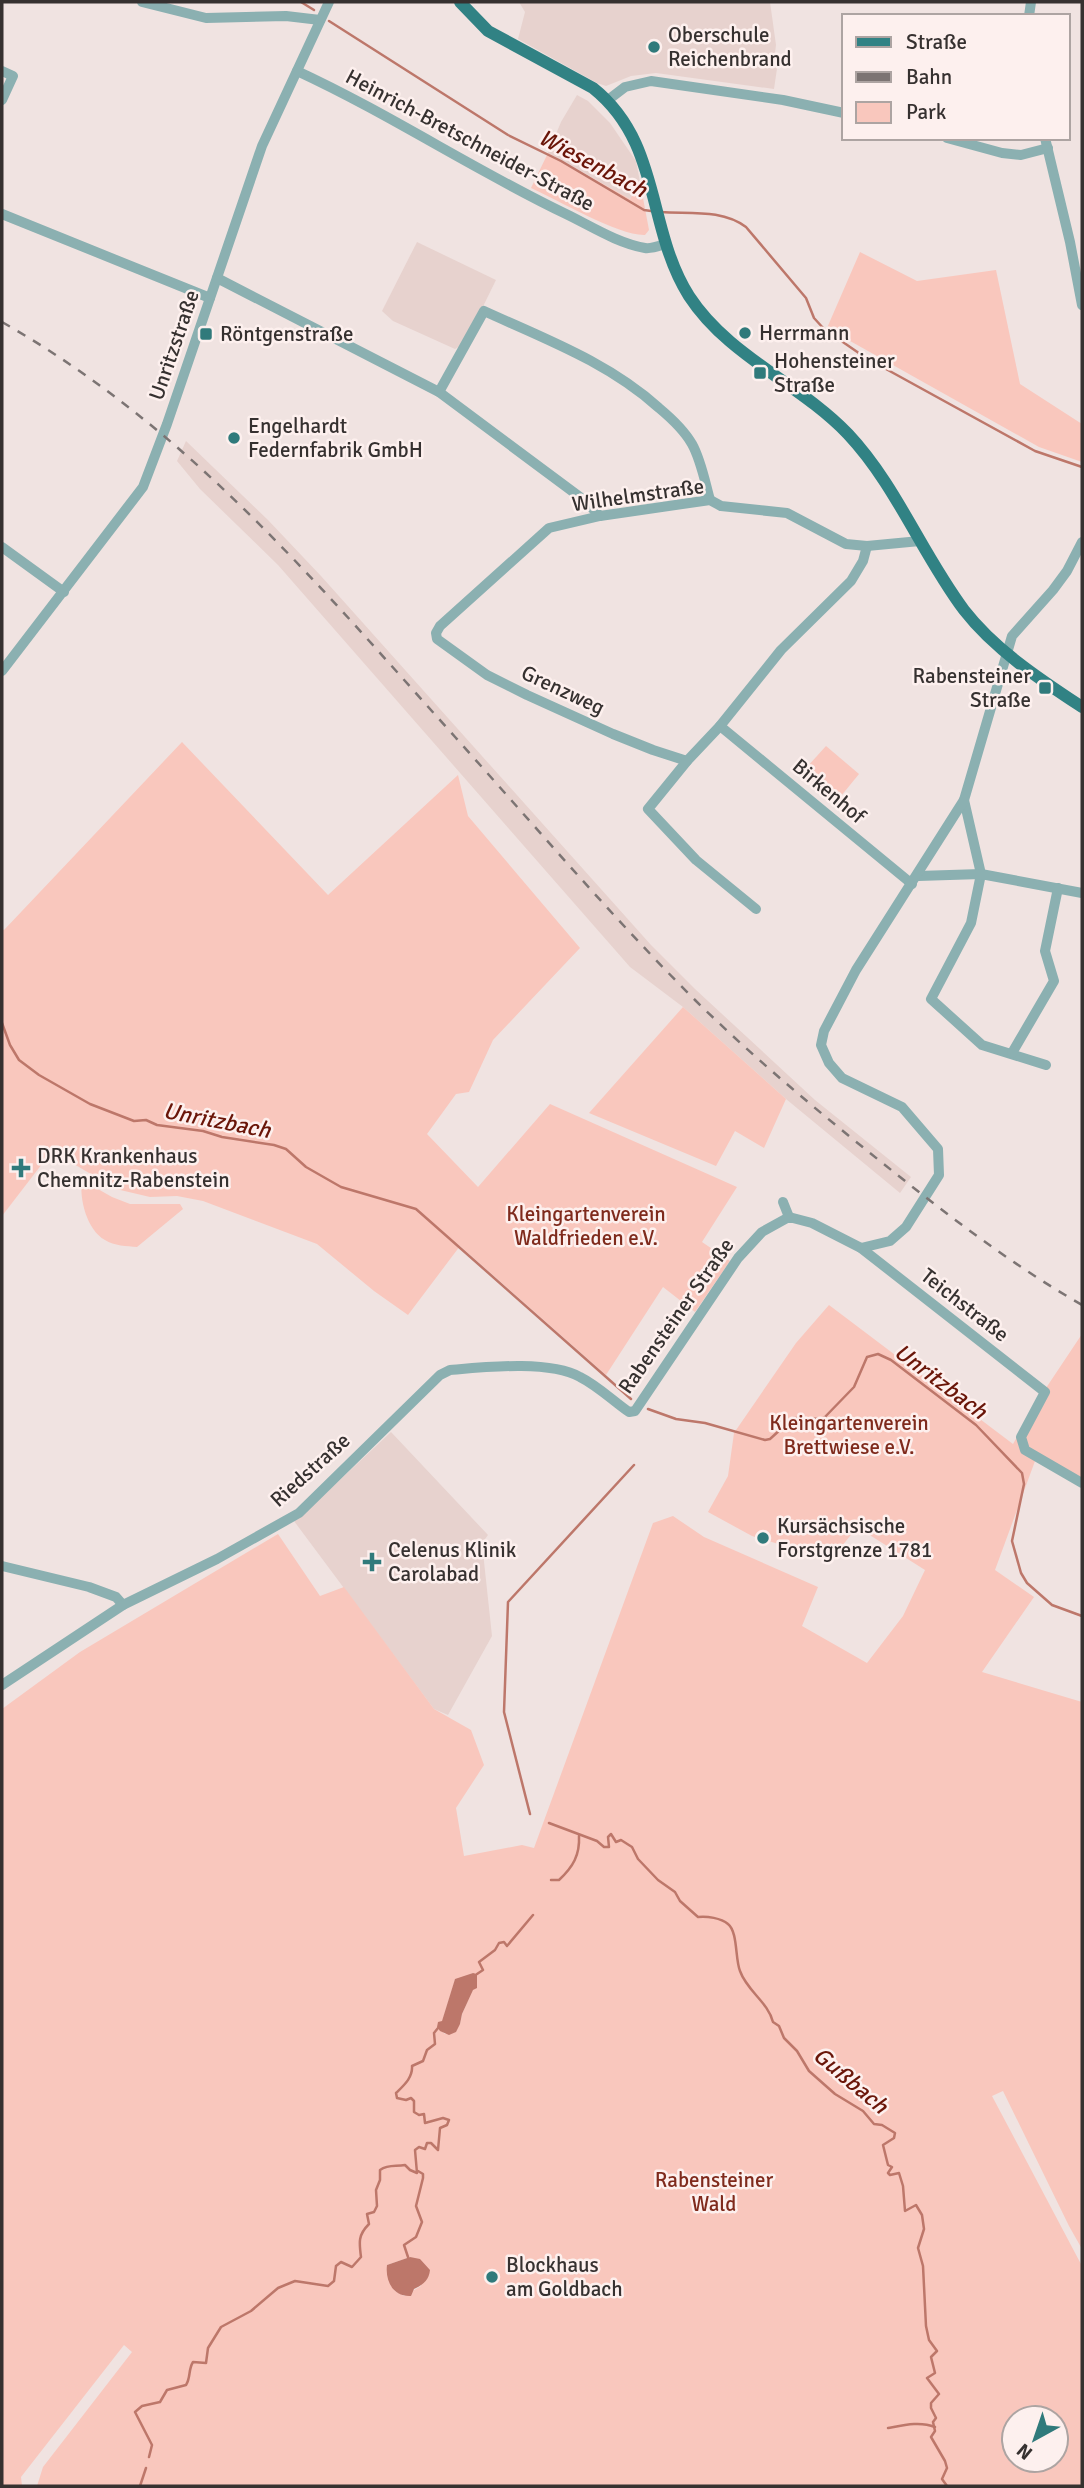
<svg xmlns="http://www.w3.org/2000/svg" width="1084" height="2488" font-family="Signika,sans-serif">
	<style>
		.built { fill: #e7d2ce }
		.green { fill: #f9c7bd; fill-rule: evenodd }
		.water { fill: #bd776a }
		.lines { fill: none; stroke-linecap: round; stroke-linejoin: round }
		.stream { stroke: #bd776a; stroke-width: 2.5 }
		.minor { stroke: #8bb0b1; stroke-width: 10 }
		.major { stroke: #318284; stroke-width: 12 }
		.rail { stroke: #7c7473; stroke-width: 2.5; stroke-dasharray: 9 9; stroke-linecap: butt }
		.poi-dot { fill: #307a7b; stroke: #fdf0ee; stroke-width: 2.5 }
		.labels { text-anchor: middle; stroke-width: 5; stroke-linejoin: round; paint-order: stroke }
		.poi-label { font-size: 21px; fill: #363130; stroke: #fdf0ee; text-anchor: start }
		.street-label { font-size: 21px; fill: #363130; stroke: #fdf0ee }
		.park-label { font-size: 21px; fill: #7f2a1c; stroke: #fdf0ee }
		.water-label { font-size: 23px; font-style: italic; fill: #6a1508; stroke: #fdf0ee }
	</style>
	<rect width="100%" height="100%" fill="#f0e3e1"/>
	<g class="built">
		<path d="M519,2H770L776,45L775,53L779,55L774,89L656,73L631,76L606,86L597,83L518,39L525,12Z"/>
		<path d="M577,95L588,101L610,123L636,161L640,182L630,199L548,153L561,122Z"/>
		<path d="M417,242L496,280L465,343L455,349L393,321L382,311Z"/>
		<path d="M186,441L268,520L321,576L651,945L695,989L815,1100L911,1177L900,1193L786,1099L683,1007L630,967L278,565L200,489L177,461Z"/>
		<path d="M391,1432L488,1535L482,1543L492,1636L448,1715L434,1709L294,1521L310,1508Z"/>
	</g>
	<g class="green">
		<path d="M548,153L630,199L640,182L649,230L645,235C619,236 558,200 531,188Z"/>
		<path d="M860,252L917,281L996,270L1020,384L1082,424V462L1039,447L827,328Z"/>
		<path d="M182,742L328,895L458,775L468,816L580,948L493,1040L469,1092L456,1094L427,1134L478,1187L550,1104L737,1187L702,1242L730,1261L695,1312L663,1287L606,1375L460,1246L408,1315L374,1291L317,1244L203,1201L177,1196L150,1197L116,1189L52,1151L2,1216V929L4,930Z"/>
		<path d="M826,746L859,774L841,796L807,767Z"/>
		<path d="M683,1007L786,1099L764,1148L735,1131L716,1166L589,1113Z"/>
		<path d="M82,1180L112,1197L130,1204H180L183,1209L137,1247C127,1246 114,1246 105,1240C87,1230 79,1199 82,1180Z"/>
		<path d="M829,1305L1013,1444L1040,1397L1082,1334V1487L1035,1461L995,1570L1034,1597L982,1672L1082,1702V2249L1069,2226L1003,2091L992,2096L1082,2266V2486H37L43,2467L132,2352L124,2345L21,2477L22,2486H2V1709L80,1652L278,1534L320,1596L344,1587L434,1709L471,1730L484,1765L456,1808L464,1856L522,1845L534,1848L653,1523L673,1516L704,1537L818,1587L802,1626L867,1663L903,1616L925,1570L857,1527L831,1560L752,1536L708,1512L728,1476L734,1433L796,1343ZM473,1973V1989L462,2014L460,2024L445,2034L437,2027L442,2022L455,1980ZM410,2257L414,2259L421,2286L404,2296L395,2291L387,2265ZM1014,2418H1056V2460H1014Z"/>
	</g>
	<g class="water">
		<path d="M473,1973L477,1974V1988L473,1990L462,2014L460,2024L456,2032L449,2035L440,2031L437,2027L438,2022L442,2021L455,1979Z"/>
		<path d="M410,2257L420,2259L430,2270C429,2280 423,2285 414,2289L411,2296C393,2297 385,2281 387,2265Z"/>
	</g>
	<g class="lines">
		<g class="stream">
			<path d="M301,2L314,10"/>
			<path d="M329,21L508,135L561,161L644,210L651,211"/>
			<path d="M661,212C690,214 722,209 746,227L806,298L814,318L824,329L866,358L1035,451L1082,467"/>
			<path d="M2,1023L10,1045L19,1060L39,1075L90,1104L134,1121L146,1120L157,1125L203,1131L222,1137L274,1145L286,1149L306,1167L341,1187L416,1209L631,1399"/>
			<path d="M648,1409L676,1419L705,1423L765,1440L770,1439L793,1418L823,1419L854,1387L867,1357L878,1354L891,1360L976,1425L1022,1473L1024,1484L1012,1541L1021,1573L1027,1583L1052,1605L1082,1616"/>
			<path d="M530,1814L504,1712L508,1602L634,1465"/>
			<path d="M549,1823L597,1841L604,1847H609L608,1837L611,1834L616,1842L621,1840L632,1847L638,1859L658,1880L675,1892L680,1901L698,1917C707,1916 721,1918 728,1924C738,1932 735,1959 740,1971C747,1991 768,2002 773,2022L779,2026L784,2038L797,2051L809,2071L835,2094L863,2111L874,2124L882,2125L895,2133L894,2138L883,2145L888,2165L892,2167L888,2173L890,2175L899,2173L903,2186L905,2211L916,2205L922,2215L924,2229L918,2248L923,2266L926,2326L929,2340L937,2351L931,2357L935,2373L927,2378L939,2394L931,2403V2408L936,2418L933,2422L935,2431L931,2437L945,2461L947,2468L942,2479L947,2486"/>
			<path d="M551,1880H559C573,1867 580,1855 579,1836"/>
			<path d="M477,1974L483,1970L479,1962L495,1950L499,1943L504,1942L507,1946L533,1915"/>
			<path d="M408,2257L404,2245L416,2237L422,2222L416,2206L423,2178V2174L418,2171"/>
			<path d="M888,2428C904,2425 920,2421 935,2427"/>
			<path d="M149,2457L152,2445L135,2412L142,2406L160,2402L167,2390L186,2385C191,2377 188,2370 193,2362L206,2363L208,2348L221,2327L251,2311L278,2288L295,2281L328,2286L334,2281L336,2266L341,2262L352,2267L361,2257C359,2242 358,2235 369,2224L367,2214L374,2212L377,2206L376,2190L380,2180V2170C389,2164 396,2167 405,2165L410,2170L417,2173L415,2150L419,2147L425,2149L427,2143H431L438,2150L440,2128L447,2125L449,2120L443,2118L425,2123L424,2114L419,2115L414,2112V2101L411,2098L406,2100L397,2098L396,2093C403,2086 413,2078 412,2066L423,2061L427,2050L435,2044L434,2033L438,2028"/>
			<path d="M140,2486L146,2468"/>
		</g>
		<g class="minor">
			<path d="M142,2L206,18L286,16L320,20"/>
			<path d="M1029,16L1031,2"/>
			<path d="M2,71L13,76L2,100"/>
			<path d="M297,71C390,114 474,170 566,214C591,226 617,243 645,248C651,249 659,246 665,244"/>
			<path d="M608,100L625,87L651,81L783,100L844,113"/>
			<path d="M947,138L1002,153L1021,155L1048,148"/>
			<path d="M1045,138L1070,242L1082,305"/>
			<path d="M2,214L210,298"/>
			<path d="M217,278L439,392L584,500L600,516"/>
			<path d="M439,392L484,311C545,339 608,362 659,408C671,418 684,430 692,444C701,460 705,482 710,500"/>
			<path d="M2,547L64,592"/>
			<path d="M2,671L143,487L167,424L262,146L329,2"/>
			<path d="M720,726L912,884"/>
			<path d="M687,761L653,750L613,734L527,695L487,675L437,639L436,633L440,626L549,528L600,516L710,500L721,506L787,513L846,544L867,546L920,541"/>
			<path d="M964,800L981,874L971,923L931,999L982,1045L1046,1065"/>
			<path d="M918,876L981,874L1082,893"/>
			<path d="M756,909L696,860L648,809L687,761L720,726L781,650L851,581L863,561L867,546"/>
			<path d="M1012,1053L1054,981L1045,951L1058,888"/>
			<path d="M783,1202L789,1217"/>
			<path d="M861,1248L890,1241L906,1227L939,1175L938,1149L902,1107L842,1078L829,1063L821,1045L824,1031L856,970L964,800L1012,636L1053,590L1067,571L1082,542"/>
			<path d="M2,1566L89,1587L116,1597L123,1605"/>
			<path d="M2,1685L123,1605L217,1559L299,1513L440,1375L450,1370C485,1367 550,1360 580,1377C598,1386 613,1401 629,1412L635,1411L738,1258L762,1232L789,1217L812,1223L861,1248L1045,1392L1021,1437L1025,1450L1082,1483"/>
		</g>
		<path class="major" d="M460,2L488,31L593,88C662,143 646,228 689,296C728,356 799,383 848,434C896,485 922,554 964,610C995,650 1041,680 1082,707"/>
		<path class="rail" d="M2,322C188,428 315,581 456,738C535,826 611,916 695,1000C758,1062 826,1118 895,1173C955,1221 1016,1267 1082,1305"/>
	</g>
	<g class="poi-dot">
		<circle cx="654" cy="47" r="7"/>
		<circle cx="745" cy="333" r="7"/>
		<rect x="199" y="327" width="14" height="14" rx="3.5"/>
		<rect x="753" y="366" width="14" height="14" rx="3.5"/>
		<circle cx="234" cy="438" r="7"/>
		<rect x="1038" y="681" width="14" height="14" rx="3.5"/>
		<path d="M17.5 1157.5h7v7h7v7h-7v7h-7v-7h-7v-7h7z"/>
		<circle cx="763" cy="1538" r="7"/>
		<path d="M368.5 1551.5h7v7h7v7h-7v7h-7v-7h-7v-7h7z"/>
		<circle cx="492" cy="2277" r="7"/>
	</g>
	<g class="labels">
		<g class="poi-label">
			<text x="668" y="42">Oberschule<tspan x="668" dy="24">Reichenbrand</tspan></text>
			<text x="759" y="340">Herrmann</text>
			<text x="220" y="341">Röntgenstraße</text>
			<text x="774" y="368">Hohensteiner<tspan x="774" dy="24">Straße</tspan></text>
			<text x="248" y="433">Engelhardt<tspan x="248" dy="24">Federnfabrik GmbH</tspan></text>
			<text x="1031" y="683" text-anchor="end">Rabensteiner<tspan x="1031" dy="24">Straße</tspan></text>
			<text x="37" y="1163">DRK Krankenhaus<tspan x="37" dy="24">Chemnitz-Rabenstein</tspan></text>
			<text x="777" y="1533">Kursächsische<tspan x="777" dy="24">Forstgrenze 1781</tspan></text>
			<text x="388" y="1557">Celenus Klinik<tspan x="388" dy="24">Carolabad</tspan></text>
			<text x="506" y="2272">Blockhaus<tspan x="506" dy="24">am Goldbach</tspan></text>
		</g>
		<g class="street-label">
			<text transform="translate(470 140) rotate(28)" y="7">Heinrich-Bretschneider-Straße</text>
			<text transform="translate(174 345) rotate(-71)" y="7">Unritzstraße</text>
			<text transform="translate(638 495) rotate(-8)" y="7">Wilhelmstraße</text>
			<text transform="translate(563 690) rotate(25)" y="7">Grenzweg</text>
			<text transform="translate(829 791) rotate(40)" y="7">Birkenhof</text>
			<text transform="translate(965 1305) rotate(38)" y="7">Teichstraße</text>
			<text transform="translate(676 1316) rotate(-55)" y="7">Rabensteiner Straße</text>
			<text transform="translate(310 1470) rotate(-42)" y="7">Riedstraße</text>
		</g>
		<g class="park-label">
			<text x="586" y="1221">Kleingartenverein<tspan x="586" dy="24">Waldfrieden e.V.</tspan></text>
			<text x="849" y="1430">Kleingartenverein<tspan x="849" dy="24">Brettwiese e.V.</tspan></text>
			<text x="714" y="2187">Rabensteiner<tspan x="714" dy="24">Wald</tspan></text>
		</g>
		<g class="water-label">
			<text transform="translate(593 163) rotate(28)" y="8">Wiesenbach</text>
			<text transform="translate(217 1120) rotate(11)" y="8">Unritzbach</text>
			<text transform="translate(941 1381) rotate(37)" y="8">Unritzbach</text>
			<text transform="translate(851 2080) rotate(40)" y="8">Gußbach</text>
		</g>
	</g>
	<rect width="1084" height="2488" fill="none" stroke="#363130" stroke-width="7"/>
	<rect x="842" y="14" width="228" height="126" fill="#fdf0ee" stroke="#ada4a2" stroke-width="2"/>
	<rect x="856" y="37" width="35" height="10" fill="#318284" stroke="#ada4a2" stroke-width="2"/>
	<text x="906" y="49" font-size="21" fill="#363130">Straße</text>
	<rect x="856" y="72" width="35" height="10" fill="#7c7473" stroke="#ada4a2" stroke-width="2"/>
	<text x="906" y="84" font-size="21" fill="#363130">Bahn</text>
	<rect x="856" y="102" width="35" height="21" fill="#f9c7bd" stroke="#ada4a2" stroke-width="2"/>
	<text x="906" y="119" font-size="21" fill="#363130">Park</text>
	<g transform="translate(1035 2439) rotate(220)"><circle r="33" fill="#fdf0ee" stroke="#ada4a2" stroke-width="2"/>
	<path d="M0-5L12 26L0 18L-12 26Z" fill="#307a7b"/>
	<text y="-10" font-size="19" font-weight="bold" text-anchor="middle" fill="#363130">N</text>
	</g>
</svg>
